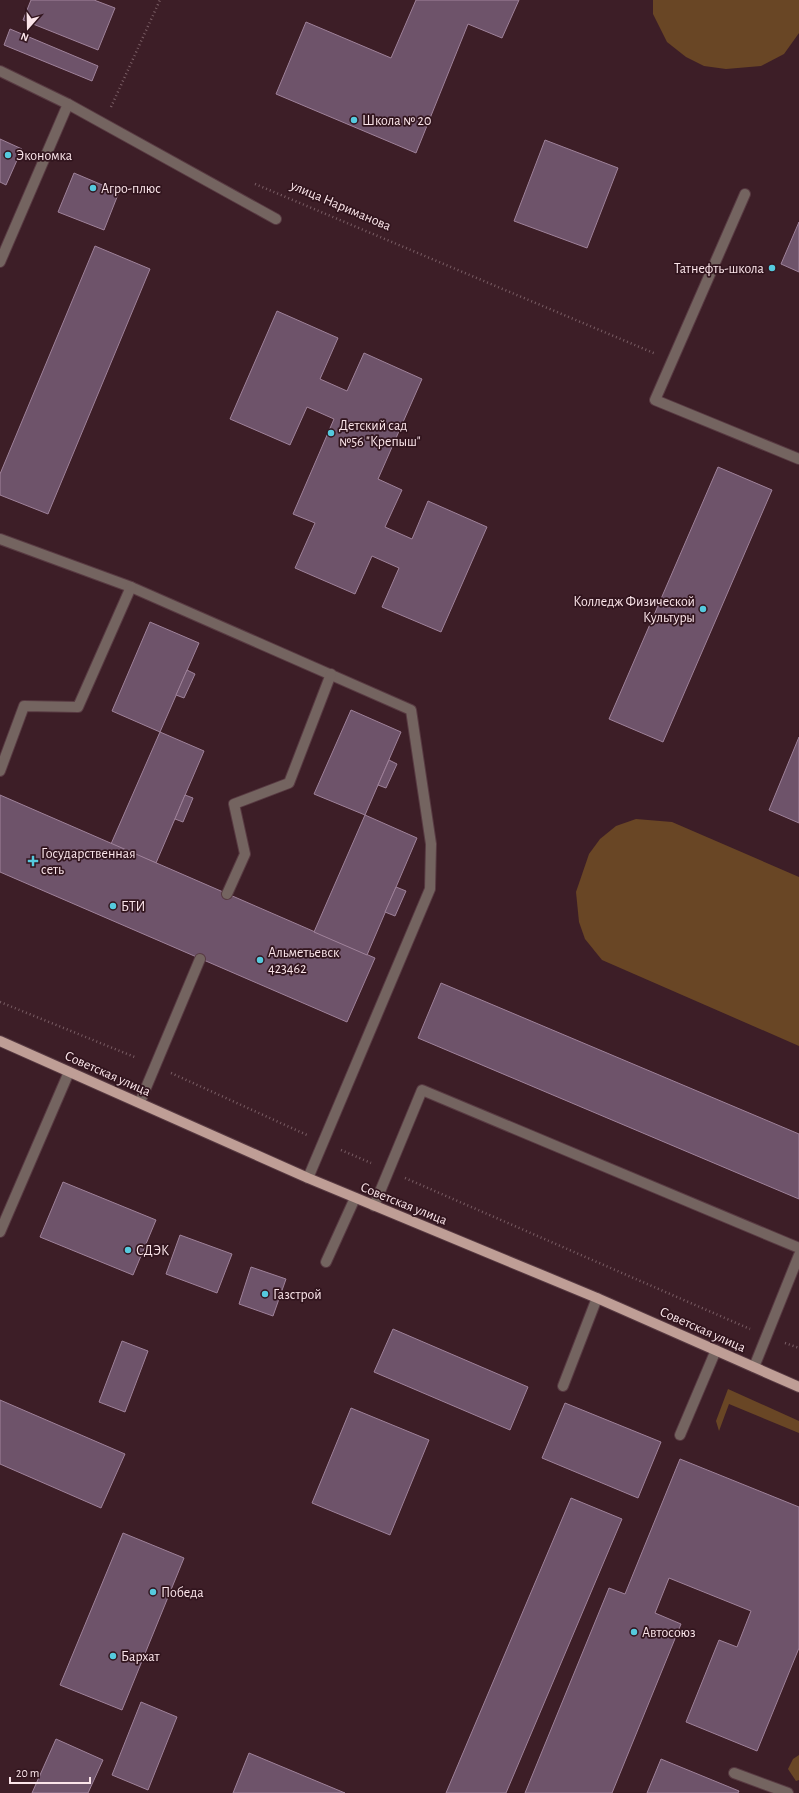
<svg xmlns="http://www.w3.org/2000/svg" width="799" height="1793" font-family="'Alegreya Sans',sans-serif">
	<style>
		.green { fill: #694625 }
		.building { fill: #6e536a; stroke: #9f829a }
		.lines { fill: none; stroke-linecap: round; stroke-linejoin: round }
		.lane-casing { stroke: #583a42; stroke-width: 12 }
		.street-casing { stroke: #583a42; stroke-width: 12 }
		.primary-casing { stroke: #583a42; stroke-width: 12 }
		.path { stroke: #7a5e65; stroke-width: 2.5; stroke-dasharray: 1 3; stroke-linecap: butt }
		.lane { stroke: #746460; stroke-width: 10 }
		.street { stroke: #746460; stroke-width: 10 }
		.primary { stroke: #bf9e96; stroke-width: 10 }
		.poi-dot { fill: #55cade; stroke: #32151e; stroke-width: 1.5 }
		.labels { text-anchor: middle; stroke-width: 3.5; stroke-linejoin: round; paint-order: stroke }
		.poi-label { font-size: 14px; fill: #fbe5ea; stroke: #32151e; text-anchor: start }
		.street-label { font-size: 14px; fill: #fbe5ea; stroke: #32151e }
	</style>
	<rect width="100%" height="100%" fill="#3d1e27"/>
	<g class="green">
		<path d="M653,0H799V33L784,54L761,66L726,69L704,66L686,57L667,42L653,14Z"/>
		<path d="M636,819L672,822L799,877V1046L602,960L585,939L579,922L576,892L589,854L600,839L616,826Z"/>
		<path d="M728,1389L799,1421V1433L729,1404L719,1431L716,1421Z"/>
		<path d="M799,1755V1780L796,1781L788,1769L793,1759Z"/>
	</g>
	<g class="building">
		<path d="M31,0H94L115,8L98,50L23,20Z"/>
		<path d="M416,0H519L502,38L468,24L416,153L276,94L306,22L391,58Z"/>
		<path d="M10,29L98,66L92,81L4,45Z"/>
		<path d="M0,139L22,149L6,185L0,182Z"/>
		<path d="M545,140L618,168L587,248L514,221Z"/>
		<path d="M74,173L119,192L104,230L58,212Z"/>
		<path d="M799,222V272L781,264Z"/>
		<path d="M95,246L150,269L48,514L0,495V474Z"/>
		<path d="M277,311L338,338L320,379L347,391L364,353L422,379L378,479L402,490L385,527L412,539L428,501L487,527L441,632L382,607L399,568L372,556L355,594L295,568L315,523L293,514L334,419L307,407L290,445L230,419Z"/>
		<path d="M718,467L772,490L663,742L609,719Z"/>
		<path d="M150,622L199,643L160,732L112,711Z"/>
		<path d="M187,670L195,674L184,698L176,695Z"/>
		<path d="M351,710L401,732L365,815L314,794Z"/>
		<path d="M160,732L204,751L156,863L111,844Z"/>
		<path d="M799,737V823L769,810Z"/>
		<path d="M389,760L397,764L386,788L378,785Z"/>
		<path d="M0,795L375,958L347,1022L0,872Z"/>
		<path d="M185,795L193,798L183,822L175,819Z"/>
		<path d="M365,815L417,838L367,955L314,932Z"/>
		<path d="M396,887L406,891L395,916L385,912Z"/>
		<path d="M441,983L799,1134V1199L418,1038Z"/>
		<path d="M63,1182L156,1220L133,1275L40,1237Z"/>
		<path d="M180,1235L232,1254L217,1293L166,1274Z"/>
		<path d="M251,1267L286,1279L273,1316L239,1304Z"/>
		<path d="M393,1329L528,1387L510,1430L374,1372Z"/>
		<path d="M122,1341L148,1351L125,1412L99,1402Z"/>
		<path d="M0,1400L125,1454L101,1508L0,1464Z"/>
		<path d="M565,1403L661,1442L638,1498L542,1458Z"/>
		<path d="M351,1408L429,1440L390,1535L312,1503Z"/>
		<path d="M680,1459L799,1507V1648L757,1751L686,1722L719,1640L737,1647L751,1611L669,1578L655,1613L681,1624L612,1793H525L609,1588L625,1594Z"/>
		<path d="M571,1498L622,1519L506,1793H446Z"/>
		<path d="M123,1533L184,1558L122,1710L60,1685Z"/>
		<path d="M141,1702L177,1717L148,1790L112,1775Z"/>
		<path d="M56,1739L103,1760L88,1793H32Z"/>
		<path d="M249,1753L345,1793H233Z"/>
		<path d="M661,1759L739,1791L738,1793H647Z"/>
	</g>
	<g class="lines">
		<defs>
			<g id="lane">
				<path d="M745,194L655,400L799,459"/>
				<path d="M0,262L68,104L276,219"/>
				<path d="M0,539L131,587L411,710L431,844L430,889L308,1178"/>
				<path d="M0,771L24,706L78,707L131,587"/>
				<path d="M227,894L245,854L234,804L289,783L331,674"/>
				<path d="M140,1102L200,959"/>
				<path d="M374,1206L422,1090L799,1248"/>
				<path d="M0,1232L69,1072"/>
				<path d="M326,1262L355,1198"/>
				<path d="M754,1367L799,1255"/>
				<path d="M563,1386L597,1298"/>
				<path d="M680,1435L716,1350"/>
				<path d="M734,1773L788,1793"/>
			</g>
			<path id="street" d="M0,71L68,104"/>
			<path id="primary" d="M0,1041L308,1178L597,1298L799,1387"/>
		</defs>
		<use href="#lane" class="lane-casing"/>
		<use href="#street" class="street-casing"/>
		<use href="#primary" class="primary-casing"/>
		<g class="path">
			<path d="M111,107L160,0"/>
			<path d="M255,184L656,354"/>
			<path d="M0,1002L137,1058"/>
			<path d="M171,1073L307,1135"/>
			<path d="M341,1150L371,1163"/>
			<path d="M405,1178L750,1329"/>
			<path d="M785,1343L799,1348"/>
		</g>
		<use href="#lane" class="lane"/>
		<use href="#street" class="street"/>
		<use href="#primary" class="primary"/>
	</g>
	<g class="poi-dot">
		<circle cx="354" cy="120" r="4"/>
		<circle cx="8" cy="155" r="4"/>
		<circle cx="93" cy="188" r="4"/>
		<circle cx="772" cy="268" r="4"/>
		<circle cx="331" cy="433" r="4"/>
		<circle cx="703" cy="609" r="4"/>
		<path d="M31 855h4v4h4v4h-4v4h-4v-4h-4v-4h4z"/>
		<circle cx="113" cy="906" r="4"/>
		<circle cx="260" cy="960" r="4"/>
		<circle cx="128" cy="1250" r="4"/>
		<circle cx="265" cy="1294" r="4"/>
		<circle cx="153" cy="1592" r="4"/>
		<circle cx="634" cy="1632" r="4"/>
		<circle cx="113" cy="1656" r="4"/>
	</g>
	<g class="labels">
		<g class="poi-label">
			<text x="362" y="125">Школа № 20</text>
			<text x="16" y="160">Экономка</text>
			<text x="101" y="193">Агро-плюс</text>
			<text x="764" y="273" text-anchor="end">Татнефть-школа</text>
			<text x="339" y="430">Детский сад<tspan x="339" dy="16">№56 "Крепыш"</tspan></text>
			<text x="695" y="606" text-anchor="end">Колледж Физической<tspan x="695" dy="16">Культуры</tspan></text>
			<text x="41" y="858">Государственная<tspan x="41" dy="16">сеть</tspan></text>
			<text x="121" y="911">БТИ</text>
			<text x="268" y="957">Альметьевск<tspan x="268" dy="16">423462</tspan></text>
			<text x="136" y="1255">СДЭК</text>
			<text x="273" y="1299">Газстрой</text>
			<text x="161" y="1597">Победа</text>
			<text x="642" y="1637">Автосоюз</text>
			<text x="121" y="1661">Бархат</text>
		</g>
		<g class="street-label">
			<text transform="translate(341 205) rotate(23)" y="5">улица Нариманова</text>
			<text transform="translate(108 1073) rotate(24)" y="5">Советская улица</text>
			<text transform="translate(404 1203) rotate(22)" y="5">Советская улица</text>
			<text transform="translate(703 1329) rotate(24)" y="5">Советская улица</text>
		</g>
	</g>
	<g transform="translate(28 28) rotate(200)" stroke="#32151e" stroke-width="3" paint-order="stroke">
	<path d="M0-3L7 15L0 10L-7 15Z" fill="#fbe5ea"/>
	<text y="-6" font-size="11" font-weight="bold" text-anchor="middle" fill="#fbe5ea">N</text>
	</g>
	<path d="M10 1777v6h80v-6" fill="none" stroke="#fbe5ea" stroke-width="2"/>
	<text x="16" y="1777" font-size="12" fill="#fbe5ea" stroke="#32151e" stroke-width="3" paint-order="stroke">20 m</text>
</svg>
